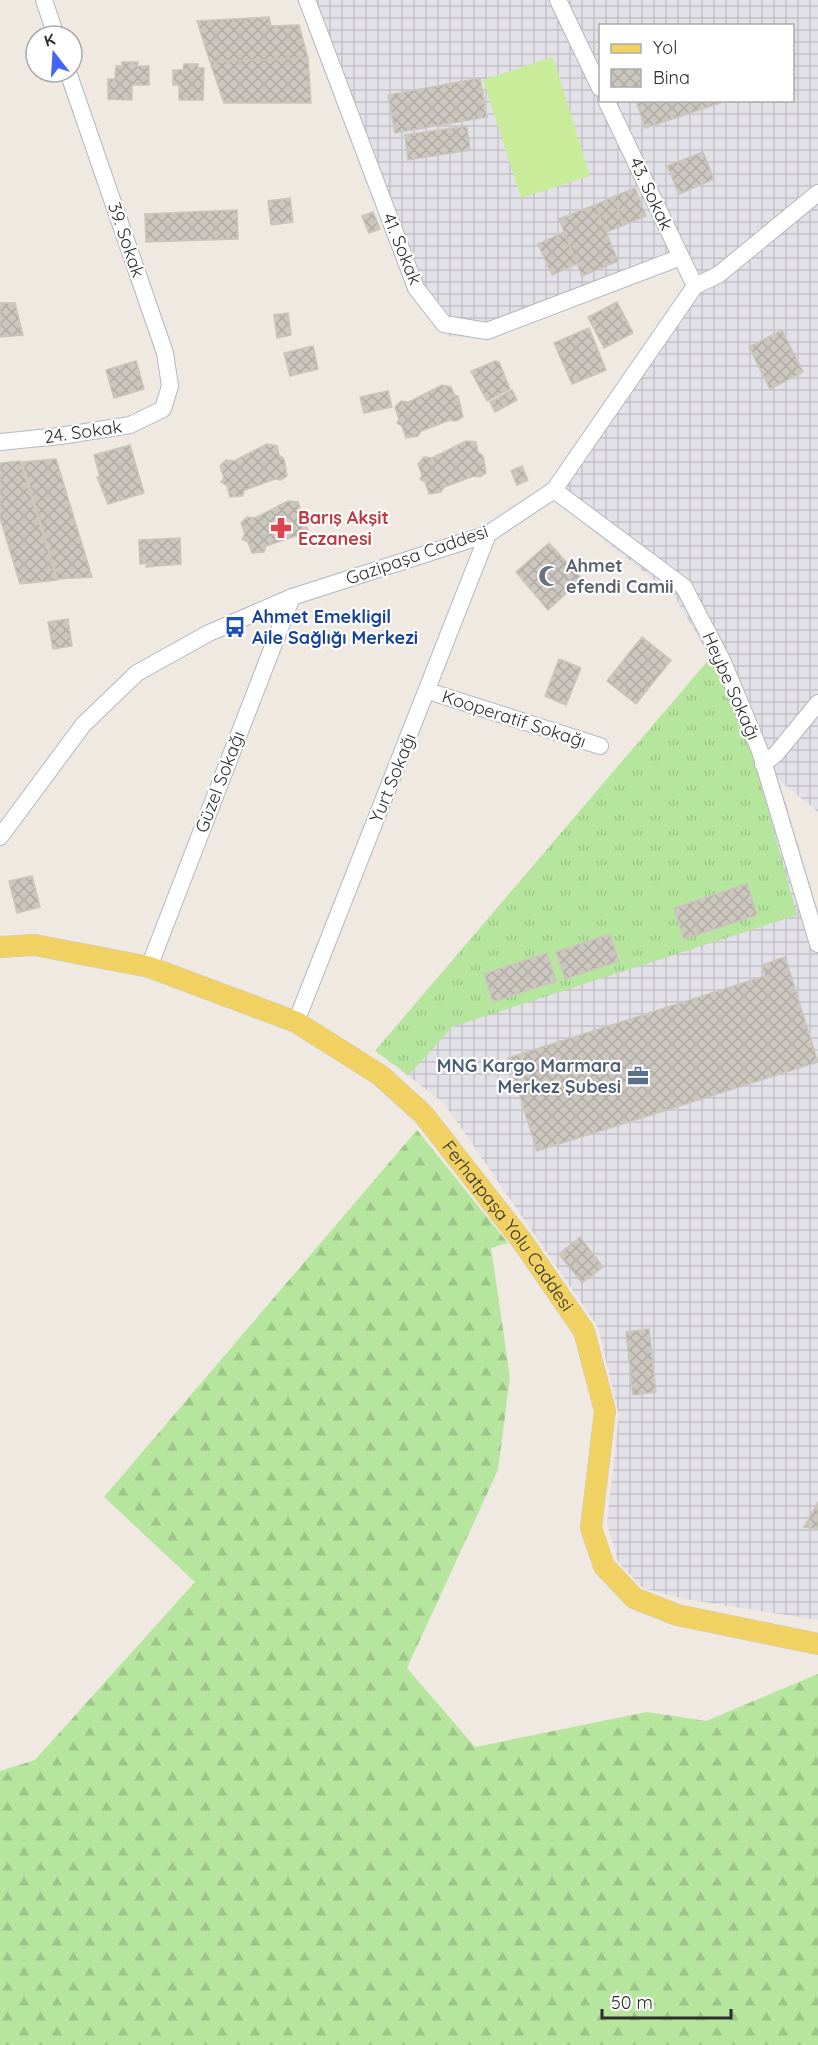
<svg xmlns="http://www.w3.org/2000/svg" width="818" height="2045" font-family="Quicksand,sans-serif">
	<style>
		.industrial { fill: url(#industrial-grid); fill-rule: evenodd }
		.grass { fill: url(#grass-tufts) }
		.forest { fill: url(#forest-firs) }
		.pitch { fill: #c9ec9a }
		.building { fill: url(#building-cross-hatch); stroke: #cbc5ba; stroke-width: 1.5 }
		.lines { fill: none; stroke-linecap: round; stroke-linejoin: round }
		.minor-casing { stroke: #b4b7c1; stroke-width: 18 }
		.major-casing { stroke: #c9c9c9; stroke-width: 22 }
		.minor { stroke: #fff; stroke-width: 16 }
		.major { stroke: #f2d163; stroke-width: 21 }
		.labels { text-anchor: middle; stroke-width: 4.5; stroke-linejoin: round; paint-order: stroke }
		.street-label { font-size: 18px; fill: #2e2e2e; stroke: #fff }
		.health-label { font-size: 18px; font-weight: bold; fill: #be3a42; stroke: #fff; text-anchor: start }
		.worship-label { font-size: 18px; font-weight: bold; fill: #5b616d; stroke: #fff; text-anchor: start }
		.transit-label { font-size: 18px; font-weight: bold; fill: #164399; stroke: #fff; text-anchor: start }
		.service-label { font-size: 18px; font-weight: bold; fill: #4e5e75; stroke: #fff; text-anchor: end }
	</style>
	<defs>
		<pattern id="industrial-grid" width="8" height="8" patternUnits="userSpaceOnUse" patternTransform="scale(1.5)"><rect width="8" height="8" fill="#e3e1e8"/><path d="M0 4h8M4 0v8" fill="none" stroke="#c3c1c7"/></pattern>
		<pattern id="grass-tufts" width="24" height="20" patternUnits="userSpaceOnUse" patternTransform="scale(1.5)"><rect width="24" height="20" fill="#b6e59e"/><path d="M3 7l-1-3M5 7V3M7 7l1-3M15 17l-1-3M17 17v-4M19 17l1-3" fill="none" stroke="#9dc588"/></pattern>
		<pattern id="forest-firs" width="22" height="20" patternUnits="userSpaceOnUse" patternTransform="scale(1.5)"><rect width="22" height="20" fill="#b6e59e"/><path d="M5 1l3.5 6h-7zM16 11l3.5 6h-7z" fill="#9dc588"/></pattern>
		<pattern id="building-cross-hatch" width="8" height="8" patternUnits="userSpaceOnUse" patternTransform="scale(1.5)"><rect width="8" height="8" fill="#cbc7bf"/><path d="M0 0l8 8M0 8l8-8" fill="none" stroke="#afaba4"/></pattern>
	</defs>
	<rect width="100%" height="100%" fill="#efe9e1"/>
	<path class="industrial" d="M302,0H818V812L779,780L818,912V1620L685,1599L643,1588L618,1562L607,1522L619,1415L598,1327L444,1103L375,1051L711,658L674,596L545,492L688,288L675,264L492,336L451,337L416,303ZM600,26H792V100H600Z"/>
	<path class="grass" d="M711,657L753,755L797,915L452,1027L409,1075L375,1051Z"/>
	<path class="forest" d="M417,1130L508,1243L491,1248L510,1377L498,1470L407,1668L475,1747L647,1712L706,1721L818,1674V2045H0V1771L35,1760L195,1582L104,1497Z"/>
	<path class="pitch" d="M553,57L590,176L521,198L483,80Z"/>
	<g class="building">
		<path d="M269,17L271,26L299,25L308,58L210,62L197,21Z"/>
		<path d="M308,58L311,103H224L210,62Z"/>
		<path d="M122,62H138L137,66H149V85H132V100L108,99V79H115L116,66H122Z"/>
		<path d="M184,64H198V68H204L203,100H179V85H173V70H183Z"/>
		<path d="M480,78L487,117L395,133L388,95Z"/>
		<path d="M636,100H729L645,128Z"/>
		<path d="M467,126L470,150L408,160L405,135Z"/>
		<path d="M703,152L714,179L679,194L667,166Z"/>
		<path d="M635,188L646,216L624,225L613,197Z"/>
		<path d="M613,197L624,225L606,232L595,205Z"/>
		<path d="M290,198L293,222L271,225L268,201Z"/>
		<path d="M595,205L618,261L582,276L559,219Z"/>
		<path d="M237,210L238,239L146,242L145,214Z"/>
		<path d="M373,212L380,229L369,233L362,216Z"/>
		<path d="M564,232L577,264L552,275L538,244Z"/>
		<path d="M617,302L633,333L604,348L588,317Z"/>
		<path d="M0,303H15L23,335L0,337Z"/>
		<path d="M288,313L291,335L277,338L274,315Z"/>
		<path d="M589,328L606,370L572,384L554,343Z"/>
		<path d="M782,330L803,372L770,389L749,347Z"/>
		<path d="M313,346L318,369L290,376L284,353Z"/>
		<path d="M136,361L144,389L114,398L106,370Z"/>
		<path d="M495,361L499,362L510,389L487,401L471,371Z"/>
		<path d="M442,385L451,387L455,396H458L463,417L456,421L450,420L421,431L418,436L406,438L402,426L397,423L399,419L395,407L401,401L409,402Z"/>
		<path d="M512,390L517,400L495,412L490,402Z"/>
		<path d="M388,391L392,407L364,413L360,397Z"/>
		<path d="M466,441L476,442L478,452L483,456L486,473L480,477L474,476L444,487L441,492L429,494L425,482L420,479L422,475L418,464L424,457L432,458Z"/>
		<path d="M267,444L277,446L279,455L284,459L287,476L281,480L275,479L245,490L242,496L230,497L227,486L221,482L224,478L220,466L226,460L234,461Z"/>
		<path d="M130,445L144,493L108,504L97,477H100L94,455Z"/>
		<path d="M56,459L92,577L58,579L22,462Z"/>
		<path d="M20,461L57,580L20,584L0,518V463Z"/>
		<path d="M522,466L528,480L517,485L511,471Z"/>
		<path d="M288,501L298,502L301,512L306,515L304,520L309,532L302,537L296,536L266,546L264,552L252,553L248,542L242,539L245,534L241,523L247,517L255,518Z"/>
		<path d="M180,538L181,564L146,567V563L140,564L139,540Z"/>
		<path d="M549,543L582,579L548,610L516,572Z"/>
		<path d="M68,619L72,646L53,649L48,622Z"/>
		<path d="M642,637L671,660L636,704L607,681Z"/>
		<path d="M559,659L581,668L566,705L545,696Z"/>
		<path d="M32,876L40,907L17,913L9,881Z"/>
		<path d="M747,884L757,915L684,939L674,908Z"/>
		<path d="M610,934L619,961L565,979L556,952Z"/>
		<path d="M547,953L556,981L493,1002L484,974Z"/>
		<path d="M785,957L818,1062L537,1151L508,1058L765,976L762,965Z"/>
		<path d="M580,1237L603,1267L582,1283L559,1254Z"/>
		<path d="M649,1329L656,1392L633,1395L626,1332Z"/>
		<path d="M818,1502V1529L804,1527Z"/>
	</g>
	<g class="lines">
		<defs>
			<g id="minor">
				<path d="M44,0L56,36"/>
				<path d="M307,0L416,288L444,324L487,331L681,257"/>
				<path d="M558,0L600,88"/>
				<path d="M606,100L695,286"/>
				<path d="M0,442L60,436L130,425L163,409L170,386L165,353L68,72"/>
				<path d="M554,490L684,587L723,662L760,751L818,944"/>
				<path d="M428,691L600,746"/>
				<path d="M763,764L776,754L818,703"/>
				<path d="M0,837L83,725L137,673L209,633L292,597L488,534L554,490L695,286L718,275L818,193"/>
				<path d="M149,967L292,597"/>
				<path d="M296,1022L488,534"/>
			</g>
			<g id="major">
				<path id="s1" d="M0,947L35,945L149,967L296,1022L380,1075L424,1115L522,1241L584,1331L605,1411L591,1528L604,1566L634,1598L677,1615L818,1644"/>
			</g>
		</defs>
		<use href="#minor" class="minor-casing"/>
		<use href="#major" class="major-casing"/>
		<use href="#minor" class="minor"/>
		<use href="#major" class="major"/>
	</g>
	<defs>
		<symbol id="pharmacy-bare" viewBox="-9 -9 18 18"><path d="M-2-6h4v4h4v4h-4v4h-4v-4h-4v-4h4Z" fill="#e0444e" stroke="#fff" stroke-width="2.5" paint-order="stroke"/></symbol>
		<symbol id="mosque-bare" viewBox="-9 -9 18 18"><path d="M3.5-4.9A6 6 0 1 0 3.5 4.9A5 5 0 1 1 3.5-4.9Z" fill="#6b7280" stroke="#fff" stroke-width="2.5" paint-order="stroke"/></symbol>
		<symbol id="bus-bare" viewBox="-9 -9 18 18"><path d="M-5-6H5V4H4V6H2V4H-2V6H-4V4H-5ZM-3.5-4V0h7V-4ZM-3.5 1.2v1.5H-2V1.2ZM2 1.2v1.5H3.5V1.2Z" fill="#1a4fb4" stroke="#fff" stroke-width="2.5" paint-order="stroke"/></symbol>
		<symbol id="office-bare" viewBox="-9 -9 18 18"><path d="M-6-3h4V-5.5h4V-3h4V5H-6ZM-1-4.5V-3h2v-1.5ZM-6 0V1H6V0Z" fill="#5c6f8a" stroke="#fff" stroke-width="2.5" paint-order="stroke"/></symbol>
	</defs>
	<g fill-rule="evenodd">
		<use href="#pharmacy-bare" x="266" y="513" width="30" height="30"/>
		<use href="#mosque-bare" x="534" y="561" width="30" height="30"/>
		<use href="#bus-bare" x="220" y="612" width="30" height="30"/>
		<use href="#office-bare" x="623" y="1061" width="30" height="30"/>
	</g>
	<g class="labels">
		<g class="street-label">
			<text transform="translate(651 194) rotate(65)" y="6">43. Sokak</text>
			<text transform="translate(126 240) rotate(71)" y="6">39. Sokak</text>
			<text transform="translate(402 249) rotate(68)" y="6">41. Sokak</text>
			<text transform="translate(83 432) rotate(-8)" y="6">24. Sokak</text>
			<text transform="translate(417 555) rotate(-19)" y="6">Gazipaşa Caddesi</text>
			<text transform="translate(731 686) rotate(66)" y="6">Heybe Sokağı</text>
			<text transform="translate(514 719) rotate(18)" y="6">Kooperatif Sokağı</text>
			<text transform="translate(393 778) rotate(-68)" y="6">Yurt Sokağı</text>
			<text transform="translate(220 782) rotate(-69)" y="6">Güzel Sokağı</text>
			<text dy="6" stroke="none"><textPath href="#s1" startOffset="606">Ferhatpaşa Yolu Caddesi</textPath></text>
		</g>
		<g class="health-label">
			<text x="298" y="524">Barış Akşit<tspan x="298" dy="21">Eczanesi</tspan></text>
		</g>
		<g class="worship-label">
			<text x="566" y="572">Ahmet<tspan x="566" dy="21">efendi Camii</tspan></text>
		</g>
		<g class="transit-label">
			<text x="252" y="623">Ahmet Emekligil<tspan x="252" dy="21">Aile Sağlığı Merkezi</tspan></text>
		</g>
		<g class="service-label">
			<text x="621" y="1072">MNG Kargo Marmara<tspan x="621" dy="21">Merkez Şubesi</tspan></text>
		</g>
	</g>
	<rect x="599" y="24" width="195" height="78" fill="#ffffff" stroke="#ababab" stroke-width="1.5"/>
	<rect x="611" y="44" width="30" height="9" fill="#f2d163" stroke="#ababab" stroke-width="1.5"/>
	<text x="653" y="54" font-size="18" fill="#2e2e2e">Yol</text>
	<rect x="611" y="69" width="30" height="18" fill="url(#building-cross-hatch)" stroke="#ababab" stroke-width="1.5"/>
	<text x="653" y="84" font-size="18" fill="#2e2e2e">Bina</text>
	<g transform="translate(54 54) rotate(343)"><circle r="28" fill="#ffffff" stroke="#ababab" stroke-width="1.5"/>
	<path d="M0-4.5L10 22L0 15L-10 22Z" fill="#4264fb"/>
	<text y="-9" font-size="16" font-weight="bold" text-anchor="middle" fill="#2e2e2e">K</text>
	</g>
	<path d="M602 2009v9h129v-9" fill="none" stroke="#2e2e2e" stroke-width="3"/>
	<text x="611" y="2009" font-size="18" fill="#2e2e2e" stroke="#ffffff" stroke-width="4.5" paint-order="stroke">50 m</text>
</svg>
